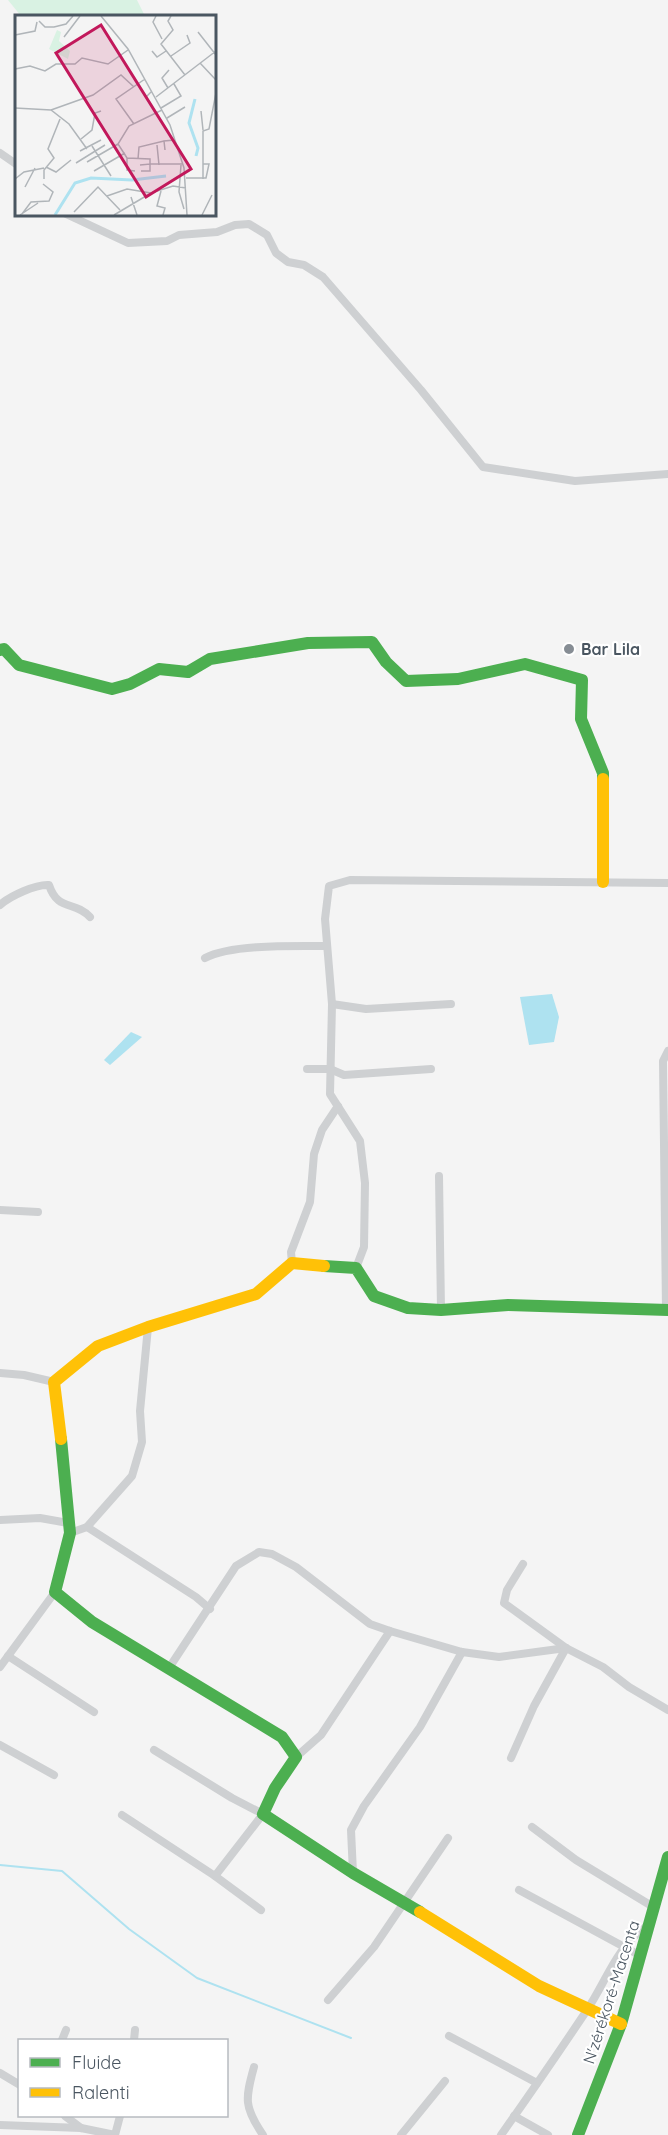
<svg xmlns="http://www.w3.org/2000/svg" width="668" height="2135" font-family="Quicksand,sans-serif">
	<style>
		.green { fill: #d9f2e3 }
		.water { fill: #aee2f0 }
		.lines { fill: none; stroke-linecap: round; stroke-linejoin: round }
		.stream { stroke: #aee2f0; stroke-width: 2 }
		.street { stroke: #ced0d2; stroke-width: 8 }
		.fast { stroke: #4caf50; stroke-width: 12 }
		.slow { stroke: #ffc107; stroke-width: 12 }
		.poi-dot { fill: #868d94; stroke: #fff; stroke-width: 2 }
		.labels { text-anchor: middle; stroke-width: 4.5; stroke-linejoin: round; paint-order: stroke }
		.poi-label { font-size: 16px; font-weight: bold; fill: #4a5661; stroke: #fff; text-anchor: start }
		.street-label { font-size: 16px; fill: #4a5661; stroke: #fff }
		.inset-river { fill: none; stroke: #aee2f0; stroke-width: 3 }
		.inset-road { fill: none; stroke: #b0b5b9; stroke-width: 1.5 }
		.view { fill: #c2185b; fill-opacity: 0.15; stroke: #c2185b; stroke-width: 3 }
		.inset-edge { fill: none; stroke: #4a5661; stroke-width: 3 }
	</style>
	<rect width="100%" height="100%" fill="#f4f4f4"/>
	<path class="green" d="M8,0H137L145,16H21Z"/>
	<g class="water">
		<path d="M552,994L559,1017L554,1042L529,1045L520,997Z"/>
		<path d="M131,1032L142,1037L110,1065L104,1060Z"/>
	</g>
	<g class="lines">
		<path class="stream" d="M0,1865L62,1871L129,1929L197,1978L351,2038"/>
		<g class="street">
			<path d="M0,153L16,164"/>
			<path d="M66,214L128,243L167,241L179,235L217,232L235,225L249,224L267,235L276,253L288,262L304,265L323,277L421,390L483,467L575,481L668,474"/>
			<path d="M0,905C10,896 36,884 49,885C58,912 74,900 90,917"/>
			<path d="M205,958C231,944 295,946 326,946"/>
			<path d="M332,1004L366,1009L451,1004"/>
			<path d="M307,1069H330L344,1075L431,1069"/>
			<path d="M439,1176L441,1310"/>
			<path d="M0,1210L38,1212"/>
			<path d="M292,1263L291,1252L310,1202L314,1154L322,1130L338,1106"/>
			<path d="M356,1268L364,1247L365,1183L360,1141L330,1094L332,1004L325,919L329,886L350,880L668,883"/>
			<path d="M666,1310L663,1061L668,1051"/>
			<path d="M0,1373L24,1375L54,1382"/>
			<path d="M0,1520L40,1518L68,1523"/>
			<path d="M87,1527L196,1597L210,1609"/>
			<path d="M70,1533L87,1527L132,1476L142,1442L140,1411L148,1327"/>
			<path d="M523,1564L507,1590L504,1603L566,1648"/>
			<path d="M8,1656L94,1712"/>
			<path d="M0,1667L55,1592"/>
			<path d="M169,1668L236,1566L259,1552L272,1554L296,1567L370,1624L390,1631L462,1652L499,1657L566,1648"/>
			<path d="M0,1745L54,1775"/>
			<path d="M296,1757L321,1735L390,1631"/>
			<path d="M511,1758L534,1706L566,1648L603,1667L629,1687L668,1710"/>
			<path d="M122,1815L215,1876L263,1814L232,1798L154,1750"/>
			<path d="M532,1827L576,1860L655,1908"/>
			<path d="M353,1873L351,1830L364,1806L420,1727L462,1652"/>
			<path d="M215,1876L261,1910"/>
			<path d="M519,1890L641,1956"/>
			<path d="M328,2000L374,1947L448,1838"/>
			<path d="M449,2036L537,2083"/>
			<path d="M62,2040L66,2030"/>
			<path d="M134,2040L135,2030"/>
			<path d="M254,2067C245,2099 244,2107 263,2135"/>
			<path d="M0,2073L20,2085"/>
			<path d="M65,2116L81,2128"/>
			<path d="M514,2116L548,2135"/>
			<path d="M0,2125L81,2128L115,2135"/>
			<path d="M115,2135L120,2116"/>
			<path d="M401,2135L445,2081"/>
			<path d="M501,2135C530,2094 559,2052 587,2010C607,1980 616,1947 647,1926"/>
		</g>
		<g class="fast">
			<path d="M0,650L4,649L19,665L112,689L130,684L159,669L188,672L210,659L308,643L372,642L386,662L406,681L458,679L525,664L582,680L581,719L603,773V779"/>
			<path d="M324,1266L356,1268L374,1296L408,1308L441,1310L508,1305L668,1310"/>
			<path d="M61,1439L70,1533L55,1592L92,1622L282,1737L296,1757L275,1788L263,1814L353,1873L420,1912"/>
			<path d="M578,2135L621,2024L668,1857"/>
		</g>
		<g class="slow">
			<path d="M603,779V882"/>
			<path d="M61,1439L54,1382L98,1346L148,1327L256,1294L292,1263L324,1266"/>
			<path d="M420,1912L539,1986L621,2024"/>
		</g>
	</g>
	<circle class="poi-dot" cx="569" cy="649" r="6"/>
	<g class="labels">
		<g class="poi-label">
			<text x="581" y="655">Bar Lila</text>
		</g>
		<g class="street-label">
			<text transform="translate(611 1992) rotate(-72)" y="6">N'zérékoré-Macenta</text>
		</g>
	</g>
	<g transform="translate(15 15)">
		<rect width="201" height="201" fill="#f4f4f4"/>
		<path d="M42,15L46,17L44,26L55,36L53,44L34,34Z" fill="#d9f2e3"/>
		<path class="inset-river" d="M180,84L174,108L183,133L181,141M40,200L60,168L76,163L117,165L151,161"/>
		<path class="inset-road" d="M86,1L113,34L155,110L169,153L172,200M141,1L138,7L147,24M156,1L153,6L158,15L146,29L170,60M24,6L30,12H39L51,9L58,1M183,17L201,40M0,20L20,16L22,7M49,22L65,1M137,36L142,42L151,36M156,41L175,28L172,20M185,48L201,65M0,54L15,51L30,56L41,49H60L67,43L93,49L113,35M153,73L147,63L154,55M136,77L131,82L141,98M141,82L201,36M0,93L36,95L54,109L72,134M146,93L166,81L159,69M36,95L78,80L106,60L119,72M147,95L114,111L103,129L112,143L135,144V149H167M186,96L188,115M152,103L170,92M119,109L101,84L130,64M66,124L77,115L80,98L86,96M142,130L144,150M77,131L96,161M150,135L149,126L160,125M65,136L86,125M112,143V155L120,156M123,144L124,132L149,126M72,147L103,129M61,148L90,130M125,150L135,149V156H126M166,150L164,177L169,194M31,152L41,157L56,145M79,156L110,138M171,163H191L194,149H188M0,164L9,157L29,153M29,164V155L39,143L33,134L45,104M188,164V116L194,114L201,78M10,172L20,153M146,176L142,191L150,193L148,200M92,181L112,174L136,178M116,182L122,200M59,197L83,172L105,195M7,199L16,187L34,186L38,177L28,169M5,200L23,188M99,200L136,178L158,171L171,173M187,200L197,180"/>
		<path class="view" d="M86,10L176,154L131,182L41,38Z"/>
		<rect width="201" height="201" class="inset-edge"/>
	</g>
	<rect x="18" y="2039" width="210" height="78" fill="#ffffff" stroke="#b7bbc0" stroke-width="1.5"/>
	<rect x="30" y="2058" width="30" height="9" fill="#4caf50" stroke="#b7bbc0" stroke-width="1.5"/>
	<text x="72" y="2069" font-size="18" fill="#4a5661">Fluide</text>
	<rect x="30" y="2088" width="30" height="9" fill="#ffc107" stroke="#b7bbc0" stroke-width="1.5"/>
	<text x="72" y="2099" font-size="18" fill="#4a5661">Ralenti</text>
</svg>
